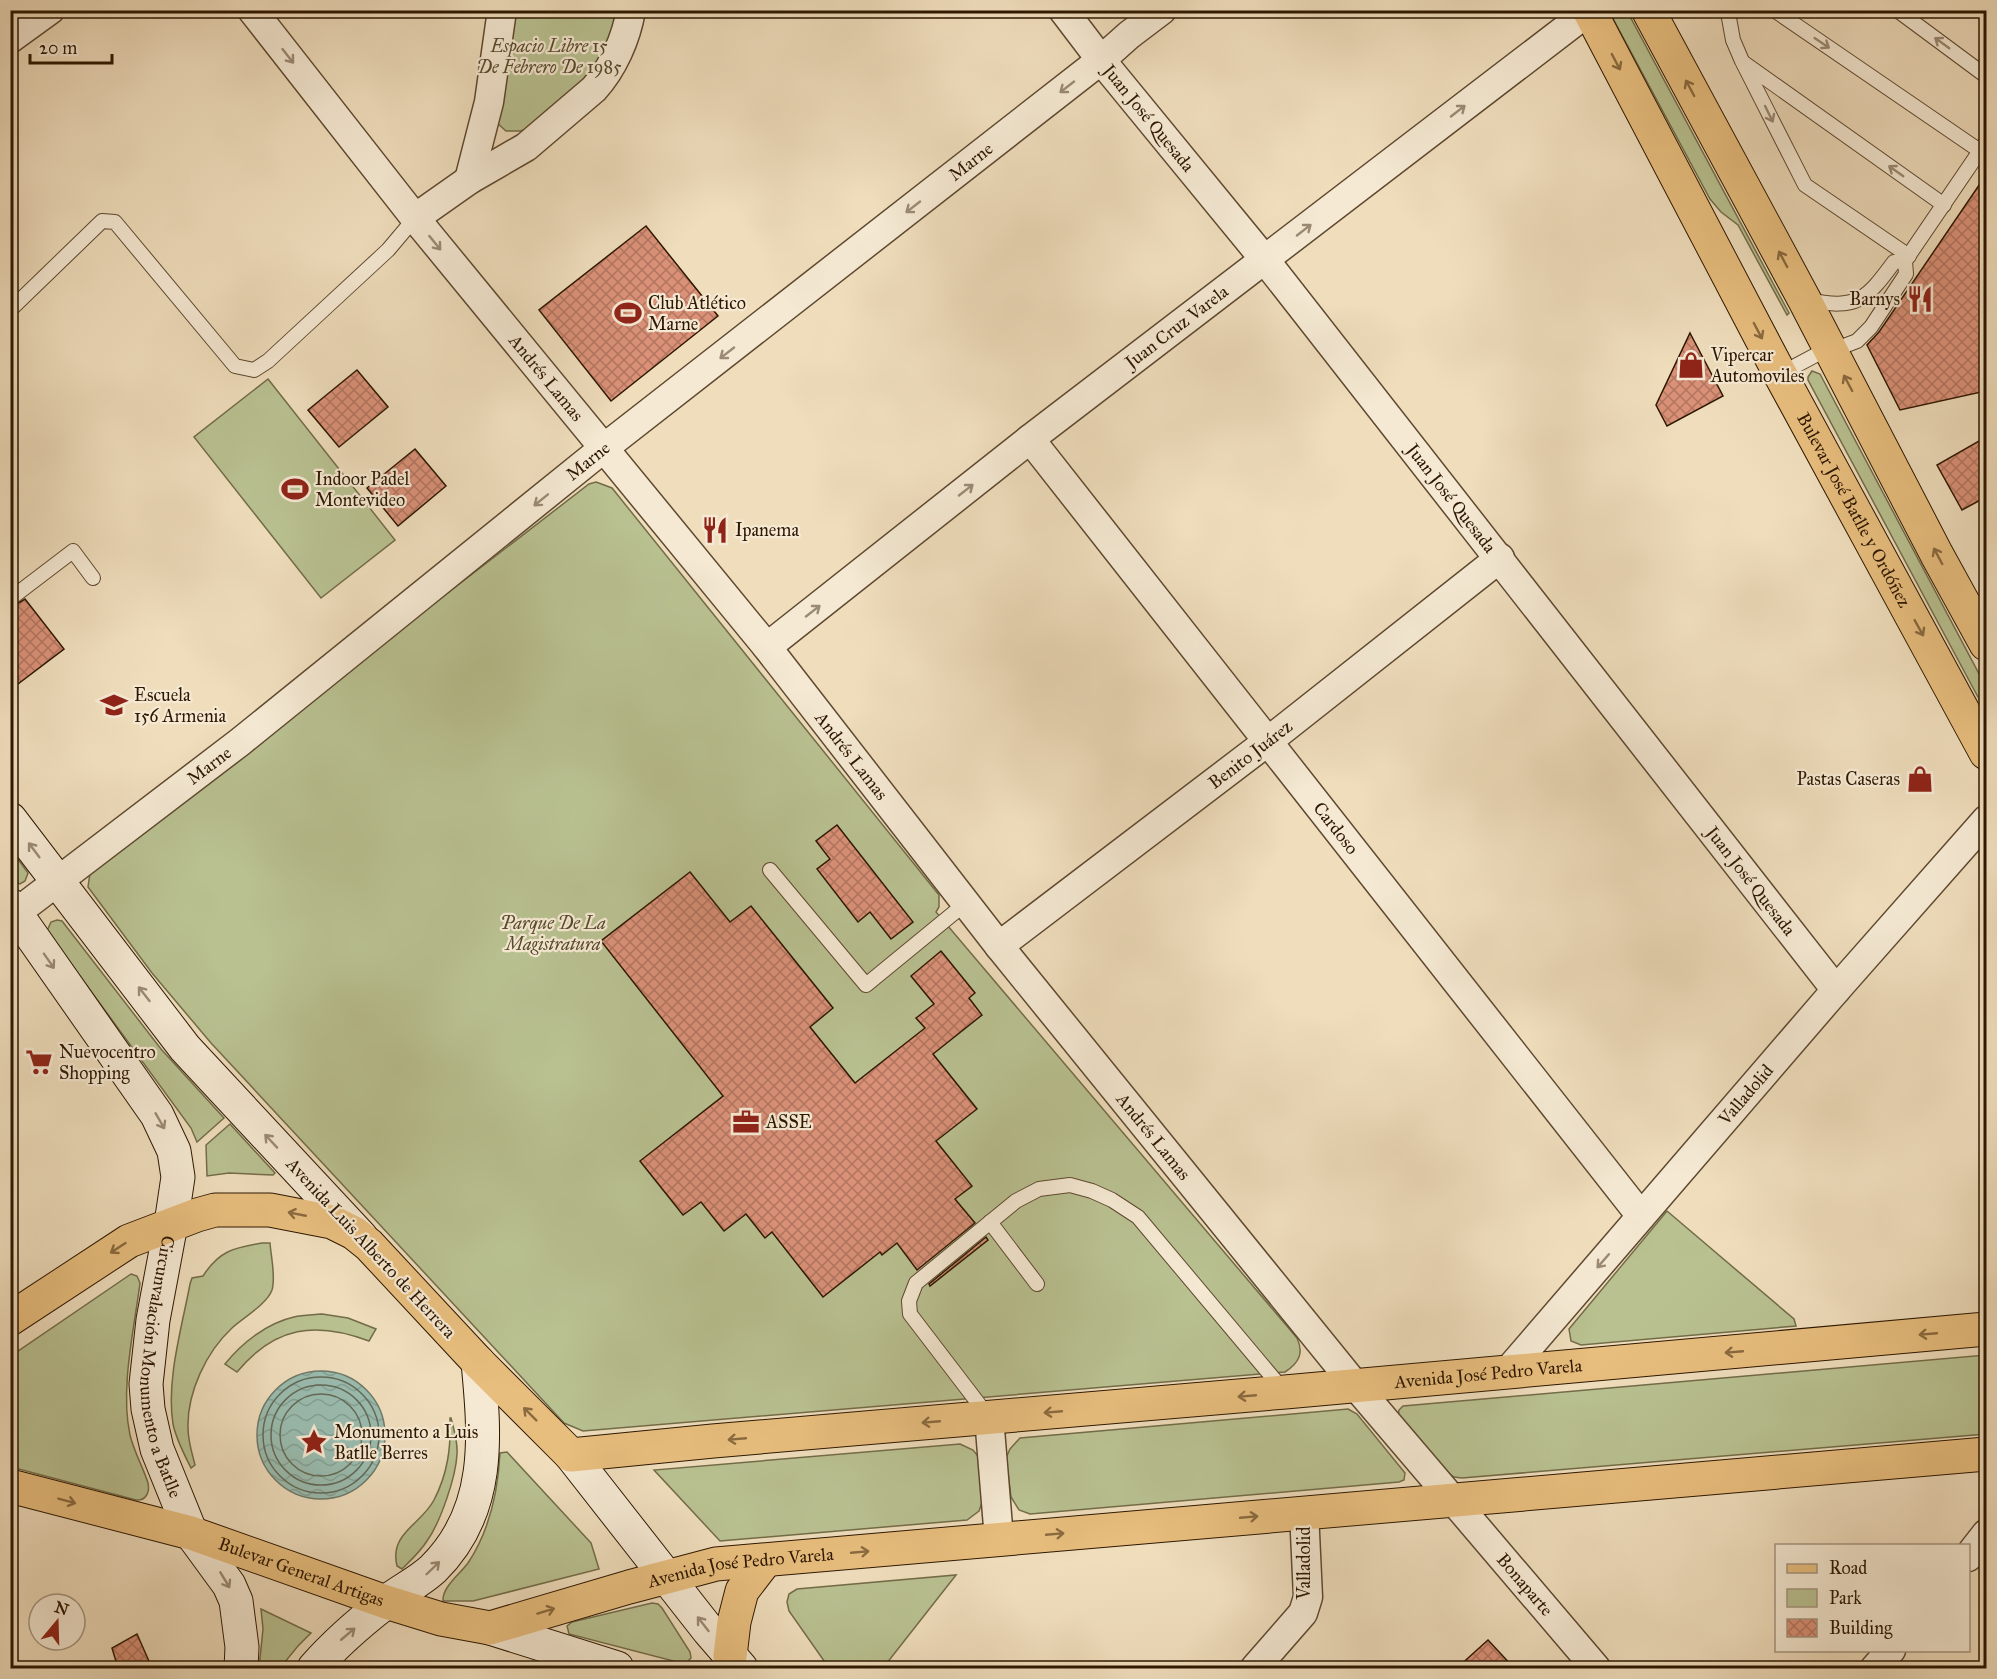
<svg xmlns="http://www.w3.org/2000/svg" width="1997" height="1679" font-family="'IM FELL Great Primer',serif">
	<style>
		.green { fill: #b9c191; stroke: #736c48; stroke-width: 1.5 }
		.water { fill: url(#water-waves); stroke: #6e7a69; stroke-width: 1.5 }
		.lines { fill: none; stroke-linecap: round; stroke-linejoin: round }
		.shore { stroke: #646a58; stroke-width: 1.5 }
		.building { fill: url(#building-cross-hatch); stroke: #2d1700; stroke-width: 1.5 }
		.service-casing { stroke: #5e482f; stroke-width: 16 }
		.minor-casing { stroke: #5e482f; stroke-width: 31 }
		.secondary-casing { stroke: #2d1700; stroke-width: 35 }
		.primary-casing { stroke: #2d1700; stroke-width: 35 }
		.service { stroke: #f5e9d3; stroke-width: 14 }
		.minor { stroke: #f5e9d3; stroke-width: 28 }
		.secondary { stroke: #f5e9d3; stroke-width: 33 }
		.primary { stroke: #e8be7e; stroke-width: 33 }
		.oneway { stroke: #9b8a74 }
		.oneway2 { stroke: #8a6a3f }
		.labels { text-anchor: middle; stroke-width: 4.5; stroke-linejoin: round; paint-order: stroke }
		.park-label { font-size: 18px; font-style: italic; fill: #574a2c; stroke: #f5e9d3 }
		.street-label { font-size: 18px; fill: #2d1700; stroke: #f5e9d3 }
		.poi-label { font-size: 18px; fill: #2d1700; stroke: #f5e9d3; text-anchor: start }
	</style>
	<defs>
		<pattern id="water-waves" width="16" height="10" patternUnits="userSpaceOnUse" patternTransform="scale(1.5)"><rect width="16" height="10" fill="#9abcaf"/><path d="M0 5q4-4 8 0t8 0" fill="none" stroke="#85a195"/></pattern>
		<pattern id="building-cross-hatch" width="8" height="8" patternUnits="userSpaceOnUse" patternTransform="scale(1.5)"><rect width="8" height="8" fill="#da9178"/><path d="M0 0l8 8M0 8l8-8" fill="none" stroke="#b17560"/></pattern>
	</defs>
	<rect width="100%" height="100%" fill="#efddbc"/>
	<filter id="stains"><feTurbulence type="fractalNoise" baseFrequency=".00333" numOctaves="4"/><feColorMatrix values="0 0 0 0 .2 0 0 0 0 .09 0 0 0 0 .02 0 0 0 .5 -.17"/></filter>
	<radialGradient id="worn" r=".72"><stop offset=".6" stop-color="#630" stop-opacity="0"/><stop offset="1" stop-color="#630" stop-opacity=".3"/></radialGradient>
	<g class="green">
		<path d="M511,11H620L599,71L532,128L520,131H506L495,121Z"/>
		<path d="M1609,11H1627L1789,313L1787,315L1738,225L1721,212L1710,199Z"/>
		<path d="M1812,371L1820,374L1986,687V712L1808,380V377Z"/>
		<path d="M268,379L395,540L321,598L194,437Z"/>
		<path d="M596,482L612,488L939,895V907L936,912L1297,1338C1304,1353 1299,1363 1285,1372L583,1431L564,1423L211,1043L152,973L88,887L90,873L96,864L589,484Z"/>
		<path d="M10,848L28,873L25,881L20,884L11,880Z"/>
		<path d="M57,920L62,921L161,1049L224,1118L197,1142L191,1128L47,931L51,922Z"/>
		<path d="M230,1124L275,1173L273,1175L229,1173L207,1176L206,1145Z"/>
		<path d="M1667,1211L1794,1319L1796,1326L1581,1345L1571,1341L1569,1329Z"/>
		<path d="M262,1243H270C271,1257 276,1277 272,1290C267,1304 243,1318 232,1328C206,1352 187,1393 188,1428C188,1441 192,1453 195,1465L191,1468C184,1454 176,1439 173,1424C166,1380 182,1327 190,1284L192,1278L203,1276C219,1251 233,1248 262,1243Z"/>
		<path d="M131,1274L137,1276L140,1283C134,1330 120,1389 130,1435C134,1452 143,1467 148,1483C150,1492 146,1501 136,1500L11,1467V1356Z"/>
		<path d="M322,1314L348,1318L376,1329L369,1341C316,1321 275,1326 237,1372L225,1364C242,1343 267,1323 294,1317C303,1315 313,1315 322,1314Z"/>
		<path d="M1986,1355V1434L1462,1478L1454,1477L1447,1472L1398,1417L1399,1410L1403,1406Z"/>
		<path d="M1348,1409L1357,1414L1405,1473L1404,1480L1399,1482L1030,1514L1019,1510L1011,1497L1006,1458L1010,1449L1020,1438Z"/>
		<path d="M450,1418H451C454,1430 458,1442 457,1454C456,1477 440,1523 427,1541C420,1552 411,1560 402,1569L397,1566C389,1533 421,1525 434,1500C448,1473 451,1447 450,1418Z"/>
		<path d="M960,1444L973,1450L982,1461L984,1497L979,1511L967,1520L720,1541L654,1470Z"/>
		<path d="M507,1452L591,1543L599,1569L473,1601H443C442,1587 460,1574 468,1563C490,1530 498,1492 500,1453Z"/>
		<path d="M956,1575L883,1668H829L789,1611L787,1602L789,1594L797,1589Z"/>
		<path d="M652,1603L658,1604L662,1608L690,1652L691,1658L687,1662L681,1663L569,1634L567,1626L572,1622Z"/>
		<path d="M261,1609L311,1633L298,1646L280,1668H259L263,1629Z"/>
	</g>
	<circle class="water" cx="321" cy="1435" r="64"/>
	<g class="lines">
		<g class="shore">
			<circle cx="321" cy="1435" r="58"/>
			<circle cx="321" cy="1435" r="50"/>
			<circle cx="321" cy="1435" r="41"/>
		</g>
	</g>
	<g class="building">
		<path d="M1986,175V391L1900,410L1867,345L1879,332Z"/>
		<path d="M646,226L718,316L611,401L539,310Z"/>
		<path d="M1690,333L1723,396L1667,426L1656,405Z"/>
		<path d="M357,370L388,407L339,447L308,410Z"/>
		<path d="M1986,437V497L1962,510L1937,465Z"/>
		<path d="M415,449L446,486L398,526L367,488Z"/>
		<path d="M25,599L64,649L10,690V608Z"/>
		<path d="M837,825L913,922L891,939L870,912L858,922L817,869L830,859L816,841Z"/>
		<path d="M690,872L730,922L751,906L833,1008L810,1027L855,1083L925,1028L916,1018L934,1004L911,976L941,951L975,993L969,998L982,1015L933,1054L977,1109L936,1141L972,1186L955,1199L975,1223L917,1270L897,1243L882,1255L880,1252L823,1297L772,1232L765,1238L746,1214L724,1231L701,1202L683,1215L640,1161L723,1096L601,941Z"/>
		<path d="M986,1237L988,1240L930,1286L929,1284Z"/>
		<path d="M137,1634L152,1668H118L112,1648Z"/>
		<path d="M1488,1640L1514,1668H1457Z"/>
	</g>
	<g class="lines">
		<defs>
			<g id="service">
				<path d="M1730,10L1729,18L1733,40L1742,61L1805,185L1909,256"/>
				<path d="M1774,10L1980,151"/>
				<path d="M1897,10L1986,76"/>
				<path d="M1744,63L1944,205"/>
				<path d="M1808,300C1857,310 1866,300 1894,262L1905,261"/>
				<path d="M10,310L102,221L115,222L235,366L254,370L268,361L388,250L415,218"/>
				<path d="M1780,374L1829,348L1844,346L1857,341L1871,327L1906,274L1905,261L1986,142"/>
				<path d="M10,599L73,551L93,578"/>
				<path d="M770,870L866,985L966,903"/>
				<path d="M990,1222L1037,1284"/>
				<path d="M988,1416L910,1314L909,1301L916,1283L1016,1201L1039,1189L1070,1185L1092,1191L1112,1200L1138,1217L1284,1391"/>
			</g>
			<g id="minor">
				<path id="s1" d="M252,10L415,218L767,647L999,946L1355,1385L1596,1668"/>
				<path id="s2" d="M1063,10L1101,60L1265,260L1836,990"/>
				<path d="M10,39L50,10"/>
				<path d="M469,180L489,102L502,10"/>
				<path d="M415,218L469,180L526,147L594,89C613,68 626,39 631,10"/>
				<path id="s3" d="M1030,439L1641,1216"/>
				<path id="s4" d="M767,647L1030,439L1589,11"/>
				<path id="s5" d="M16,913L240,742L604,448L1101,60L1129,35L1162,10"/>
				<path id="s6" d="M999,946L1267,742L1500,558"/>
				<path id="s7" d="M1507,1372L1836,990L1986,820"/>
				<path d="M989,1417L999,1539"/>
				<path d="M1968,1557L1986,1534"/>
				<path d="M1255,1668L1303,1613L1308,1597L1304,1512"/>
				<path d="M1875,1668L1891,1650"/>
			</g>
			<g id="secondary">
				<path d="M10,819L185,1048L361,1237"/>
				<path id="s8" d="M10,905L157,1115L174,1151L178,1177L171,1224L153,1320L146,1384L148,1409L157,1449L191,1533L229,1585L236,1601L242,1647L241,1668"/>
				<path d="M571,1455L709,1631L741,1668"/>
				<path d="M490,1628L617,1668"/>
				<path d="M314,1668C335,1644 359,1623 385,1603C400,1591 419,1582 433,1569C492,1511 485,1436 478,1362"/>
			</g>
			<g id="primary">
				<path id="s9" d="M1589,10L1780,374L1986,753"/>
				<path d="M1648,10L1804,299L1937,555L1986,644"/>
				<path id="s10" d="M10,1319L129,1241L197,1215L215,1210H270L332,1222L354,1233L369,1245L478,1362L571,1455L713,1441L1285,1392L1986,1329"/>
				<path id="s11" d="M10,1486L191,1533L386,1602L441,1619L490,1628L629,1587L716,1564L1986,1454"/>
				<path d="M730,1656L734,1622L742,1591L765,1561"/>
			</g>
		</defs>
		<use href="#service" class="service-casing"/>
		<use href="#minor" class="minor-casing"/>
		<use href="#secondary" class="secondary-casing"/>
		<use href="#primary" class="primary-casing"/>
		<use href="#service" class="service"/>
		<use href="#minor" class="minor"/>
		<use href="#secondary" class="secondary"/>
		<use href="#primary" class="primary"/>
	</g>
	<defs><path id="oneway-shaft" d="M-6 0H5M1.5-3L5.5 0L1.5 3" fill="none" stroke-width="1.6" stroke-linecap="round" stroke-linejoin="round" transform="scale(1.5)"/></defs>
	<g class="oneway">
		<use href="#oneway-shaft" transform="translate(1822 43) rotate(34)"/>
		<use href="#oneway-shaft" transform="translate(1942 43) rotate(-144)"/>
		<use href="#oneway-shaft" transform="translate(288 56) rotate(52)"/>
		<use href="#oneway-shaft" transform="translate(1067 87) rotate(142)"/>
		<use href="#oneway-shaft" transform="translate(1458 111) rotate(-38)"/>
		<use href="#oneway-shaft" transform="translate(1769 114) rotate(64)"/>
		<use href="#oneway-shaft" transform="translate(1896 171) rotate(-145)"/>
		<use href="#oneway-shaft" transform="translate(913 207) rotate(142)"/>
		<use href="#oneway-shaft" transform="translate(1304 230) rotate(-38)"/>
		<use href="#oneway-shaft" transform="translate(435 243) rotate(51)"/>
		<use href="#oneway-shaft" transform="translate(727 353) rotate(142)"/>
		<use href="#oneway-shaft" transform="translate(966 490) rotate(-38)"/>
		<use href="#oneway-shaft" transform="translate(541 500) rotate(141)"/>
		<use href="#oneway-shaft" transform="translate(813 611) rotate(-38)"/>
		<use href="#oneway-shaft" transform="translate(34 850) rotate(-127)"/>
		<use href="#oneway-shaft" transform="translate(49 961) rotate(55)"/>
		<use href="#oneway-shaft" transform="translate(144 994) rotate(-128)"/>
		<use href="#oneway-shaft" transform="translate(160 1121) rotate(60)"/>
		<use href="#oneway-shaft" transform="translate(271 1141) rotate(-133)"/>
		<use href="#oneway-shaft" transform="translate(1603 1261) rotate(131)"/>
		<use href="#oneway-shaft" transform="translate(433 1568) rotate(-44)"/>
		<use href="#oneway-shaft" transform="translate(225 1580) rotate(59)"/>
		<use href="#oneway-shaft" transform="translate(703 1624) rotate(-128)"/>
		<use href="#oneway-shaft" transform="translate(348 1634) rotate(-40)"/>
	</g>
	<g class="oneway2">
		<use href="#oneway-shaft" transform="translate(1616 62) rotate(62)"/>
		<use href="#oneway-shaft" transform="translate(1690 88) rotate(-118)"/>
		<use href="#oneway-shaft" transform="translate(1783 259) rotate(-118)"/>
		<use href="#oneway-shaft" transform="translate(1758 331) rotate(62)"/>
		<use href="#oneway-shaft" transform="translate(1848 383) rotate(-118)"/>
		<use href="#oneway-shaft" transform="translate(1938 556) rotate(-118)"/>
		<use href="#oneway-shaft" transform="translate(1919 628) rotate(61)"/>
		<use href="#oneway-shaft" transform="translate(297 1214) rotate(-169)"/>
		<use href="#oneway-shaft" transform="translate(118 1248) rotate(147)"/>
		<use href="#oneway-shaft" transform="translate(1928 1334) rotate(175)"/>
		<use href="#oneway-shaft" transform="translate(1734 1352) rotate(175)"/>
		<use href="#oneway-shaft" transform="translate(1247 1396) rotate(175)"/>
		<use href="#oneway-shaft" transform="translate(1053 1412) rotate(175)"/>
		<use href="#oneway-shaft" transform="translate(530 1414) rotate(-135)"/>
		<use href="#oneway-shaft" transform="translate(931 1422) rotate(175)"/>
		<use href="#oneway-shaft" transform="translate(737 1439) rotate(175)"/>
		<use href="#oneway-shaft" transform="translate(67 1501) rotate(15)"/>
		<use href="#oneway-shaft" transform="translate(1249 1517) rotate(-5)"/>
		<use href="#oneway-shaft" transform="translate(1055 1534) rotate(-5)"/>
		<use href="#oneway-shaft" transform="translate(860 1552) rotate(-5)"/>
		<use href="#oneway-shaft" transform="translate(546 1611) rotate(-17)"/>
	</g>
	<defs>
		<symbol id="restaurant-bare" viewBox="-9 -9 18 18"><path d="M-5-6h1v4h1v-4h1v4h1v-4h1v5L-1.5 .5V6h-2V.5L-5-1ZM5-6V6H3V1.5H1.5Q1.5-4 5-6Z" fill="#8f2418" stroke="#f5e9d3" stroke-width="2.5" paint-order="stroke"/></symbol>
		<symbol id="stadium-bare" viewBox="-9 -9 18 18"><path d="M0-5a6.5 5 0 1 0 0 10a6.5 5 0 1 0 0-10ZM-3.5-1.8h7v3.6h-7Z" fill="#8f2418" stroke="#f5e9d3" stroke-width="2.5" paint-order="stroke"/></symbol>
		<symbol id="shop-bare" viewBox="-9 -9 18 18"><path d="M-5-2.5h2.3a2.7 3.5 0 0 1 5.4 0H5L5.5 6h-11ZM-1.5-2.5h3a1.5 2.3 0 0 0-3 0Z" fill="#8f2418" stroke="#f5e9d3" stroke-width="2.5" paint-order="stroke"/></symbol>
		<symbol id="school-bare" viewBox="-9 -9 18 18"><path d="M0-5L7-2L0 1L-7-2ZM-4 1L0 2.5L4 1V4Q0 6-4 4Z" fill="#8f2418" stroke="#f5e9d3" stroke-width="2.5" paint-order="stroke"/></symbol>
		<symbol id="supermarket-bare" viewBox="-9 -9 18 18"><path d="M-6-5.5h2.5l.6 2H6L4.5 2H-2.5L-4.4-4H-6ZM-1.5 3.2a1.3 1.3 0 1 0 .1 0ZM3 3.2a1.3 1.3 0 1 0 .1 0Z" fill="#8f2418" stroke="#f5e9d3" stroke-width="2.5" paint-order="stroke"/></symbol>
		<symbol id="office-bare" viewBox="-9 -9 18 18"><path d="M-6-3h4V-5.5h4V-3h4V5H-6ZM-1-4.5V-3h2v-1.5ZM-6 0V1H6V0Z" fill="#8f2418" stroke="#f5e9d3" stroke-width="2.5" paint-order="stroke"/></symbol>
		<symbol id="sight-bare" viewBox="-9 -9 18 18"><path d="M0-6L1.8-2.2L6-1.7L2.9 1.2L3.7 5.4L0 3.3L-3.7 5.4L-2.9 1.2L-6-1.7L-1.8-2.2Z" fill="#8f2418" stroke="#f5e9d3" stroke-width="2.5" paint-order="stroke"/></symbol>
	</defs>
	<g fill-rule="evenodd">
		<use href="#restaurant-bare" x="1901" y="280" width="38" height="38"/>
		<use href="#stadium-bare" x="609" y="294" width="38" height="38"/>
		<use href="#shop-bare" x="1672" y="346" width="38" height="38"/>
		<use href="#stadium-bare" x="276" y="470" width="38" height="38"/>
		<use href="#restaurant-bare" x="696" y="511" width="38" height="38"/>
		<use href="#school-bare" x="95" y="686" width="38" height="38"/>
		<use href="#shop-bare" x="1901" y="760" width="38" height="38"/>
		<use href="#supermarket-bare" x="20" y="1043" width="38" height="38"/>
		<use href="#office-bare" x="727" y="1103" width="38" height="38"/>
		<use href="#sight-bare" x="295" y="1423" width="38" height="38"/>
	</g>
	<g class="labels">
		<g class="park-label">
			<text x="549" y="52">Espacio Libre 15<tspan x="549" dy="21">De Febrero De 1985</tspan></text>
			<text x="553" y="929">Parque De La<tspan x="553" dy="21">Magistratura</tspan></text>
		</g>
		<g class="street-label">
			<text dy="6" stroke="none"><textPath href="#s2" startOffset="138">Juan José Quesada</textPath></text>
			<text dy="6" stroke="none"><textPath href="#s5" startOffset="1215">Marne</textPath></text>
			<text dy="6" stroke="none"><textPath href="#s4" startOffset="520">Juan Cruz Varela</textPath></text>
			<text dy="6" stroke="none"><textPath href="#s1" startOffset="471">Andrés Lamas</textPath></text>
			<text dy="6" stroke="none"><textPath href="#s5" startOffset="729">Marne</textPath></text>
			<text dy="6" stroke="none"><textPath href="#s2" startOffset="624">Juan José Quesada</textPath></text>
			<text dy="6" stroke="none"><textPath href="#s9" startOffset="566">Bulevar José Batlle y Ordóñez</textPath></text>
			<text dy="6" stroke="none"><textPath href="#s6" startOffset="316">Benito Juárez</textPath></text>
			<text dy="6" stroke="none"><textPath href="#s1" startOffset="957">Andrés Lamas</textPath></text>
			<text dy="6" stroke="none"><textPath href="#s5" startOffset="243">Marne</textPath></text>
			<text dy="6" stroke="none"><textPath href="#s3" startOffset="495">Cardoso</textPath></text>
			<text dy="6" stroke="none"><textPath href="#s2" startOffset="1110">Juan José Quesada</textPath></text>
			<text dy="6" stroke="none"><textPath href="#s7" startOffset="366">Valladolid</textPath></text>
			<text dy="6" stroke="none"><textPath href="#s1" startOffset="1443">Andrés Lamas</textPath></text>
			<text transform="translate(371 1248) rotate(47)" y="6">Avenida Luis Alberto de Herrera</text>
			<text dy="6" stroke="none"><textPath href="#s8" startOffset="516">Circunvalación Monumento a Batlle</textPath></text>
			<text dy="6" stroke="none"><textPath href="#s10" startOffset="1608">Avenida José Pedro Varela</textPath></text>
			<text transform="translate(1304 1563) rotate(-90)" y="6">Valladolid</text>
			<text dy="6" stroke="none"><textPath href="#s11" startOffset="760">Avenida José Pedro Varela</textPath></text>
			<text dy="6" stroke="none"><textPath href="#s11" startOffset="304">Bulevar General Artigas</textPath></text>
			<text dy="6" stroke="none"><textPath href="#s1" startOffset="2025">Bonaparte</textPath></text>
		</g>
		<g class="poi-label">
			<text x="1900" y="305" text-anchor="end">Barnys</text>
			<text x="648" y="309">Club Atlético<tspan x="648" dy="21">Marne</tspan></text>
			<text x="1711" y="361">Vipercar<tspan x="1711" dy="21">Automoviles</tspan></text>
			<text x="315" y="485">Indoor Padel<tspan x="315" dy="21">Montevideo</tspan></text>
			<text x="735" y="536">Ipanema</text>
			<text x="134" y="701">Escuela<tspan x="134" dy="21">156 Armenia</tspan></text>
			<text x="1900" y="785" text-anchor="end">Pastas Caseras</text>
			<text x="59" y="1058">Nuevocentro<tspan x="59" dy="21">Shopping</tspan></text>
			<text x="766" y="1128">ASSE</text>
			<text x="334" y="1438">Monumento a Luis<tspan x="334" dy="21">Batlle Berres</tspan></text>
		</g>
	</g>
	<rect width="1997" height="1679" fill="none" stroke="#efddbc" stroke-width="36"/>
	<rect x="12" y="12" width="1973" height="1655" fill="none" stroke="#2d1700" stroke-width="3"/>
	<rect x="18" y="18" width="1961" height="1643" fill="none" stroke="#2d1700" stroke-width="1.5"/>
	<rect x="1775" y="1544" width="195" height="108" fill="#f5e9d3" stroke="#a5957f" stroke-width="1.5"/>
	<rect x="1787" y="1564" width="30" height="9" fill="#e8be7e" stroke="#a5957f" stroke-width="1.5"/>
	<text x="1829" y="1574" font-size="18" fill="#2d1700">Road</text>
	<rect x="1787" y="1589" width="30" height="18" fill="#b9c191" stroke="#a5957f" stroke-width="1.5"/>
	<text x="1829" y="1604" font-size="18" fill="#2d1700">Park</text>
	<rect x="1787" y="1619" width="30" height="18" fill="url(#building-cross-hatch)" stroke="#a5957f" stroke-width="1.5"/>
	<text x="1829" y="1634" font-size="18" fill="#2d1700">Building</text>
	<g transform="translate(57 1622) rotate(19)"><circle r="28" fill="#f5e9d3" stroke="#a5957f" stroke-width="1.5"/>
	<path d="M0-4.5L10 22L0 15L-10 22Z" fill="#8f2418"/>
	<text y="-9" font-size="16" font-weight="bold" text-anchor="middle" fill="#2d1700">N</text>
	</g>
	<path d="M30 54v9h82v-9" fill="none" stroke="#2d1700" stroke-width="3"/>
	<text x="39" y="54" font-size="18" fill="#2d1700" stroke="#f5e9d3" stroke-width="4.5" paint-order="stroke">20 m</text>
	<rect width="100%" height="100%" filter="url(#stains)"/>
	<rect width="100%" height="100%" fill="url(#worn)"/>
</svg>
